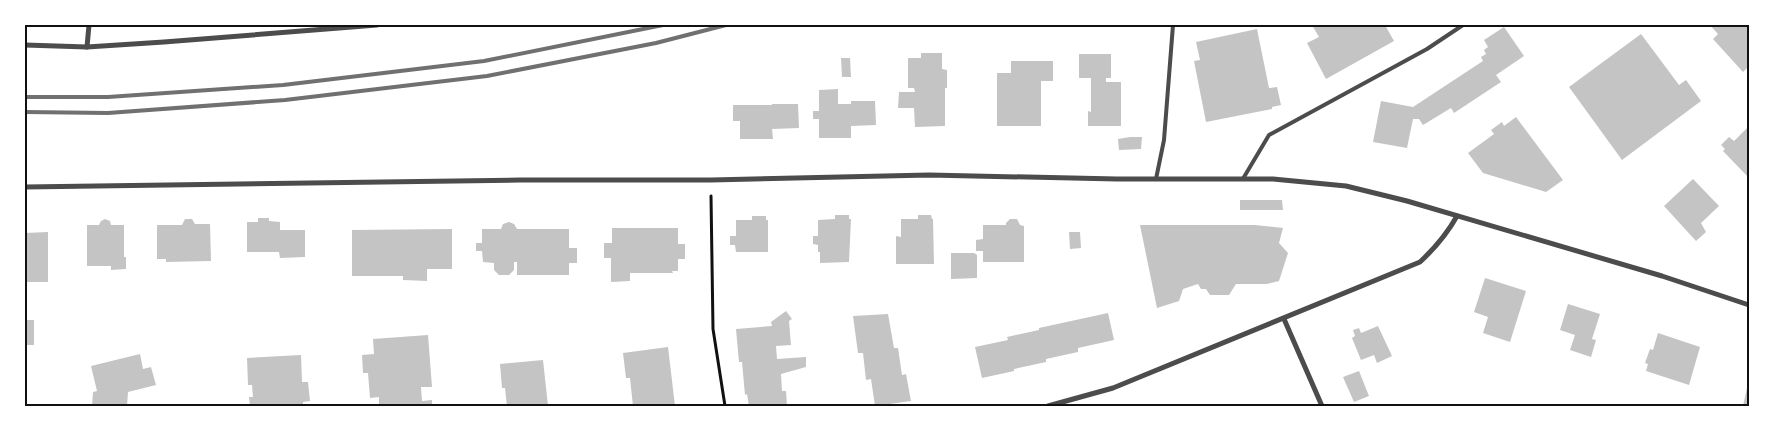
<svg xmlns="http://www.w3.org/2000/svg" width="1774" height="431" font-family="Helvetica,sans-serif">
	<style>
		.building { fill: #c4c4c4 }
		.lines { fill: none; stroke-linecap: round; stroke-linejoin: round }
		.path { stroke: #111; stroke-width: 3 }
		.service { stroke: #4c4c4c; stroke-width: 4 }
		.minor { stroke: #4c4c4c; stroke-width: 5 }
		.rail { stroke: #707070; stroke-width: 4 }
		.neatline { fill: none; stroke: #111; stroke-width: 2 }
	</style>
	<rect width="100%" height="100%" fill="#fff"/>
	<g class="building">
		<path d="M1312,25H1385L1394,41L1326,79L1307,43L1319,37Z"/>
		<path d="M1710,25H1746L1749,28V66L1743,72L1713,39L1718,34Z"/>
		<path d="M1504,27L1524,56L1496,75L1501,82L1454,113L1451,108L1423,125L1419,119H1413L1407,148L1373,142L1381,101L1413,107L1483,61L1481,57L1486,54L1484,50L1488,47L1484,40Z"/>
		<path d="M1257,29L1269,88L1277,87L1281,105L1272,107V109L1206,122L1194,61L1200,60L1196,42Z"/>
		<path d="M1641,34L1679,85L1686,80L1701,101L1622,160L1569,87Z"/>
		<path d="M921,53H942V69L947,70V88H945V126L915,127L914,108H898L899,92H915L914,88H908V58H921Z"/>
		<path d="M1079,54H1111V78H1106V82H1121V126H1088V111L1091,112V78H1079Z"/>
		<path d="M841,58H850L851,77H842Z"/>
		<path d="M1011,61H1053V81H1041V126H997V73H1011Z"/>
		<path d="M838,89V104H851V101H875L876,125L851,126V138H819V119H813V111H819V90Z"/>
		<path d="M772,104H798L799,128L772,129L773,139H740V121H733V105H772Z"/>
		<path d="M1516,117L1563,180L1546,192L1483,173L1468,153L1494,134L1491,130L1502,122L1504,126Z"/>
		<path d="M1749,126V178L1723,151L1725,149L1721,145L1729,137L1734,141Z"/>
		<path d="M1130,137H1142L1141,149L1119,150L1118,139Z"/>
		<path d="M1693,179L1719,206L1701,223L1706,232L1696,241L1664,206Z"/>
		<path d="M1240,200H1282L1283,210H1240Z"/>
		<path d="M835,215H849V219H851L849,262L820,263V252H818V245L813,244V236H818V220L835,219Z"/>
		<path d="M918,215H931L932,219H933L934,264H896V236L901,237V219H918Z"/>
		<path d="M752,216H766V220H768V252H736L735,245H730V236H736V220H752Z"/>
		<path d="M258,218H269V221L280,222V230H305V257L280,258L279,252H247V222H258Z"/>
		<path d="M105,219L110,221L111,225H124V257H126V269L111,270V266H87V225H99L101,221Z"/>
		<path d="M185,219H192L195,224H210L211,261L166,262V259H157V225H182Z"/>
		<path d="M1010,219H1017L1020,225L1024,226V262H983V251H976V240L983,239V225H1006V223Z"/>
		<path d="M509,222L514,224L517,229H569V248H577V263H569V275H517V262H514V270L509,275H499L494,270V263L483,262L482,251H476V243H482V229H501L503,224Z"/>
		<path d="M1140,225H1255L1283,228L1279,243L1288,253L1279,281L1267,284H1236L1229,295H1210L1206,289H1201L1198,284L1183,289L1179,301L1157,308Z"/>
		<path d="M612,228H678V244H685V259H678V271H672L673,273H630V281L611,282V258H604V243H612Z"/>
		<path d="M452,229V269H427V281L403,280V276H352V230Z"/>
		<path d="M48,232V282H25V233Z"/>
		<path d="M1069,232H1080L1081,248L1070,249Z"/>
		<path d="M951,253H974L977,255V278L951,279Z"/>
		<path d="M1485,278L1526,291L1510,342L1483,333L1488,317L1474,312Z"/>
		<path d="M1568,304L1600,314L1592,339L1596,340L1591,357L1570,350L1575,335L1560,330Z"/>
		<path d="M786,311L792,319L789,321L791,345L776,346L777,359L806,357V367L781,374L782,391H786L787,406H749L747,394L745,395L742,362H739L736,329L772,326L771,322Z"/>
		<path d="M1108,313L1114,340L1078,348V352L1046,359V362L1014,369V371L982,378L975,347L1008,340L1007,337L1039,330V328Z"/>
		<path d="M888,314L894,348H898L902,375L906,374L911,401L875,406L871,379L866,380L863,353H858L853,316Z"/>
		<rect x="25" y="320" width="9" height="25"/>
		<path d="M1378,326L1392,356L1377,363L1374,355L1361,360L1352,338L1355,336L1353,330L1359,328L1361,333Z"/>
		<path d="M1658,333L1700,347L1689,385L1646,371L1648,364L1645,363L1650,349L1653,350Z"/>
		<path d="M428,335L432,387H421L422,401L432,400V406H379V397L370,398L368,373H363L362,355L374,354L373,339Z"/>
		<path d="M668,347L675,406H633L630,378H626L623,353Z"/>
		<path d="M140,354L143,369L151,367L156,385L128,392L127,406H92L93,392L97,391L91,366Z"/>
		<path d="M301,355L302,382H308L310,401L303,402V406H250L249,397H253L252,385H248L247,358Z"/>
		<path d="M543,360L548,406H507L505,388H502L500,364Z"/>
		<path d="M1359,371L1369,396L1354,402L1343,377Z"/>
		<path d="M1747,388H1749V406H1743Z"/>
	</g>
	<g class="lines">
		<path class="path" d="M711,196L713,329L725,406"/>
		<g class="service">
			<path d="M1244,177L1269,135L1427,49L1463,25"/>
			<path d="M1156,179L1164,140L1173,25"/>
		</g>
		<g class="minor">
			<path d="M25,45L87,47L164,42L377,25"/>
			<path d="M87,47L89,25"/>
			<path d="M25,187L520,180H711L929,175L1117,179H1273L1346,186L1407,201L1662,276L1749,305"/>
			<path d="M1284,319L1322,406"/>
			<path d="M1048,406L1113,388L1420,262C1435,248 1447,234 1457,216"/>
		</g>
		<g class="rail">
			<path d="M25,97H108L283,85L484,61L663,25"/>
			<path d="M25,112L108,113L285,100L487,76L656,43L726,25"/>
		</g>
	</g>
	<rect width="1774" height="431" fill="none" stroke="#ffffff" stroke-width="52"/>
	<rect x="26" y="26" width="1722" height="379" class="neatline"/>
</svg>
